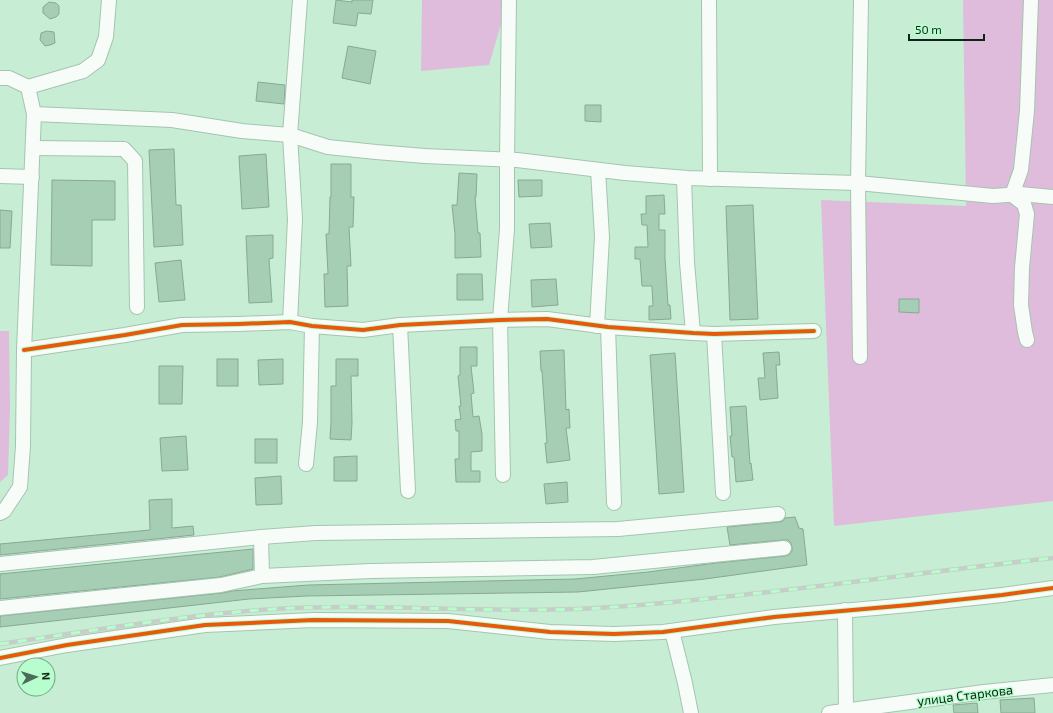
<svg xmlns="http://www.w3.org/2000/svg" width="1053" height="713" font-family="'Exo 2',sans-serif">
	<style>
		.forest { fill: #dfbcdb }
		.building { fill: #a5ceb4; stroke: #89a894 }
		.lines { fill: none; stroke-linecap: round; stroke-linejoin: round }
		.minor-casing { stroke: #a5c4b0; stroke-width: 16 }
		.minor { stroke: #f7fcf9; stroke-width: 14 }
		.rail-casing { stroke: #c4cfc7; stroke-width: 4.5 }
		.rail { stroke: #b8fdce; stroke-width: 3; stroke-dasharray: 9; stroke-linecap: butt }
		.cycleway-casing { stroke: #b8fdce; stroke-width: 6 }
		.cycleway { stroke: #e8590c; stroke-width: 4 }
		.labels { text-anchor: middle; stroke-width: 3; stroke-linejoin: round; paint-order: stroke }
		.street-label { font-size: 13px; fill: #0a2615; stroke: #b8fdce }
	</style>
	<rect width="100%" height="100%" fill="#c7eed4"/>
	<g class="forest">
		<path d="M422,0H508L489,65L421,71Z"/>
		<path d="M963,0H1053V501L834,526L821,200L966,206Z"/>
		<path d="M0,331H9L10,408L8,475L0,482Z"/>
	</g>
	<g class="building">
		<path d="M336,0L352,2V0H373L371,14L358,13L356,26L333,23Z"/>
		<path d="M49,2L56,3L59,6V14L56,17L50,19L43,13V7Z"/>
		<path d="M47,31L54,32L55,43L50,45L45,46L40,40L41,33Z"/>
		<path d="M348,46L376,51L370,84L342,78Z"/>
		<path d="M258,82L285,85L284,104L256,101Z"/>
		<path d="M585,105H601V122L585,121Z"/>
		<path d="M174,149L176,205H181L183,245L154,247L149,150Z"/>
		<path d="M266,154L269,207L242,209L239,156Z"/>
		<path d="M331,164H351V197H354L353,227H349L351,266H347L348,306L325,307L324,274H328L326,234H329L330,197H331Z"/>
		<path d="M459,173L477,174L476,197H475L478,233H480L481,257L455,258V234L452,205H457Z"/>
		<path d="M52,180L115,181V220H92V266L51,265Z"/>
		<path d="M518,180H542V196L519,197Z"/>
		<path d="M664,195L665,214H659V230H665V258L668,305H670L671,319L649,320V306H653L652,286H642L640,259H635V247H648L647,225H642L641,214H646V196Z"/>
		<path d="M753,205L758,319L730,320L726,206Z"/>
		<path d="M0,210L12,211L10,248H0Z"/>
		<path d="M550,223L552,247L531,248L529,224Z"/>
		<path d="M273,235V258L269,259L272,302L249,303L246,236Z"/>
		<path d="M181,260L185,300L159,302L155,263Z"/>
		<path d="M457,274H482L483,300H457Z"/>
		<path d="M556,279L558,305L532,307L531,280Z"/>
		<path d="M899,299H919V313L899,312Z"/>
		<path d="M460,347H477V366H471L474,393L471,394L473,417L479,416L482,434V451L471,452V471H480V482H456L455,459H459V431H456L455,420L461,419L459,406H461L458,376L460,375Z"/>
		<path d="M564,350L566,410L569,409L570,428H566L570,460L547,463L545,443H547L542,371H541L540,351Z"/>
		<path d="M779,352L780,365H776L778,398L760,400L758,378H765L763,353Z"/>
		<path d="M675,353L684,492L659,494L650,355Z"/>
		<rect x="217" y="359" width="21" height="27"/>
		<path d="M283,359V384L259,385L258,360Z"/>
		<path d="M336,359H358V376H351L352,423L351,440L330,439L331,422V386H336Z"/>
		<path d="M159,366H183L182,404H159Z"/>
		<path d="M746,406L750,464L751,463L753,480L736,482L734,457H732L730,436H732L730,407Z"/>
		<path d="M186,436L188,470L162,471L160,438Z"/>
		<rect x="255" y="439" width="22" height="24"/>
		<path d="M357,456V481H334V457Z"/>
		<path d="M281,476L282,504L256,505L255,478Z"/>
		<path d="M567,482L568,502L546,504L544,484Z"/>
		<path d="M172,499V528L193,526L194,535L0,555V544L150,530L149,500Z"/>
		<path d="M795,517L799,528L803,529L807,565L705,579L578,592L307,596L249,599L0,627V616L222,593L232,591L308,585L575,579L648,572L716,563L785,556L789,555L792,551V548L791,543L788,540H783L730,545L727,527L779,522L783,521L785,518Z"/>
		<path d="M253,549V569L220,577L0,599V574Z"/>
		<path d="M1034,698L1035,713H1001L1000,700Z"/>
		<path d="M977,703L978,713H954L953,705Z"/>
	</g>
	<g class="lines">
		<defs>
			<g id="minor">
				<path d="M709,0L710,179"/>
				<path d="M0,78H9L28,87L34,114L24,350L23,446L20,487L4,511L0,513"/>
				<path d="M28,87L83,71L98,60L106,37L109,0"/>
				<path d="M34,114L172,120L242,131L290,135L328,147L376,152L425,156L517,160L625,173L688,178L858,183L993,196L1020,194L1053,197"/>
				<path d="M33,148L124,149L135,161L137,307"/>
				<path d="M0,176L32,177"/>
				<path d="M684,178L687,262L693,333"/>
				<path d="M290,322L295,219L290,135L300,0"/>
				<path d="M400,325L408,491"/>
				<path d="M597,326L602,237L598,170"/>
				<path d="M608,327L614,503"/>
				<path d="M714,334L723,493"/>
				<path d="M1027,340L1025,332L1021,305L1022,268L1027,214L1024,204L1012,195L1021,170L1027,111L1031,0"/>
				<path d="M24,350L125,335L182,325L239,324L290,322L312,326L363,330L400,325L500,320L547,319L608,327L693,333L714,334L814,331"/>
				<path d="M860,357L858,183L861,0"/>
				<path d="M306,464L310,422L312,326"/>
				<path d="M503,475L500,320L507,229V159L509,0"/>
				<path d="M261,537L262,576"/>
				<path d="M0,564L261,537L316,533L618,529L778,514"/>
				<path d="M0,608L221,585L262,576L371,571L593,567L784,548"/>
				<path d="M845,610L846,713"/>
				<path d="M672,631L685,683L691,713"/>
				<path d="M0,658L67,645L205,625L313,620L448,621L550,632L614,634L663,632L774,617L909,605L1002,595L1053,588"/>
				<path d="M829,713L984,692L1053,685"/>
			</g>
		</defs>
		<use href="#minor" class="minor-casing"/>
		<use href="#minor" class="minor"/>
		<defs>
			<path id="rail" d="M0,644C91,631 182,615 274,609C375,603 476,613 577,609C632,607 687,601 741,595C845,584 949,569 1053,558"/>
		</defs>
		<use href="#rail" class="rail-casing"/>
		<use href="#rail" class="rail"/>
		<defs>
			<g id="cycleway">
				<path d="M24,350L125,335L182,325L239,324L290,322L312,326L363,330L400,325L500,320L547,319L608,327L693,333L714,334L814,331"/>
				<path d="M0,658L67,645L205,625L313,620L448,621L550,632L614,634L663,632L774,617L909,605L1002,595L1053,588"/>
			</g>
		</defs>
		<use href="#cycleway" class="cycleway-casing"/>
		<use href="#cycleway" class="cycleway"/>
	</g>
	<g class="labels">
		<g class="street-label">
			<text transform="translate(965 695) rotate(-7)" y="5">улица Старкова</text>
		</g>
	</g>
	<g transform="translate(36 677) rotate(86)"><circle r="19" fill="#b8fdce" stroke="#72a784"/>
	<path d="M0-3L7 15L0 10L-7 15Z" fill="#4c6c58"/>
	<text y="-6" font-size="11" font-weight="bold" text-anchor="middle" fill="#0a2615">N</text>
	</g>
	<path d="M909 34v6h75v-6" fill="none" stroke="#0a2615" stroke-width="2"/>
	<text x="915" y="34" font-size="12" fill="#0a2615" stroke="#b8fdce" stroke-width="3" paint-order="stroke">50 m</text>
</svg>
